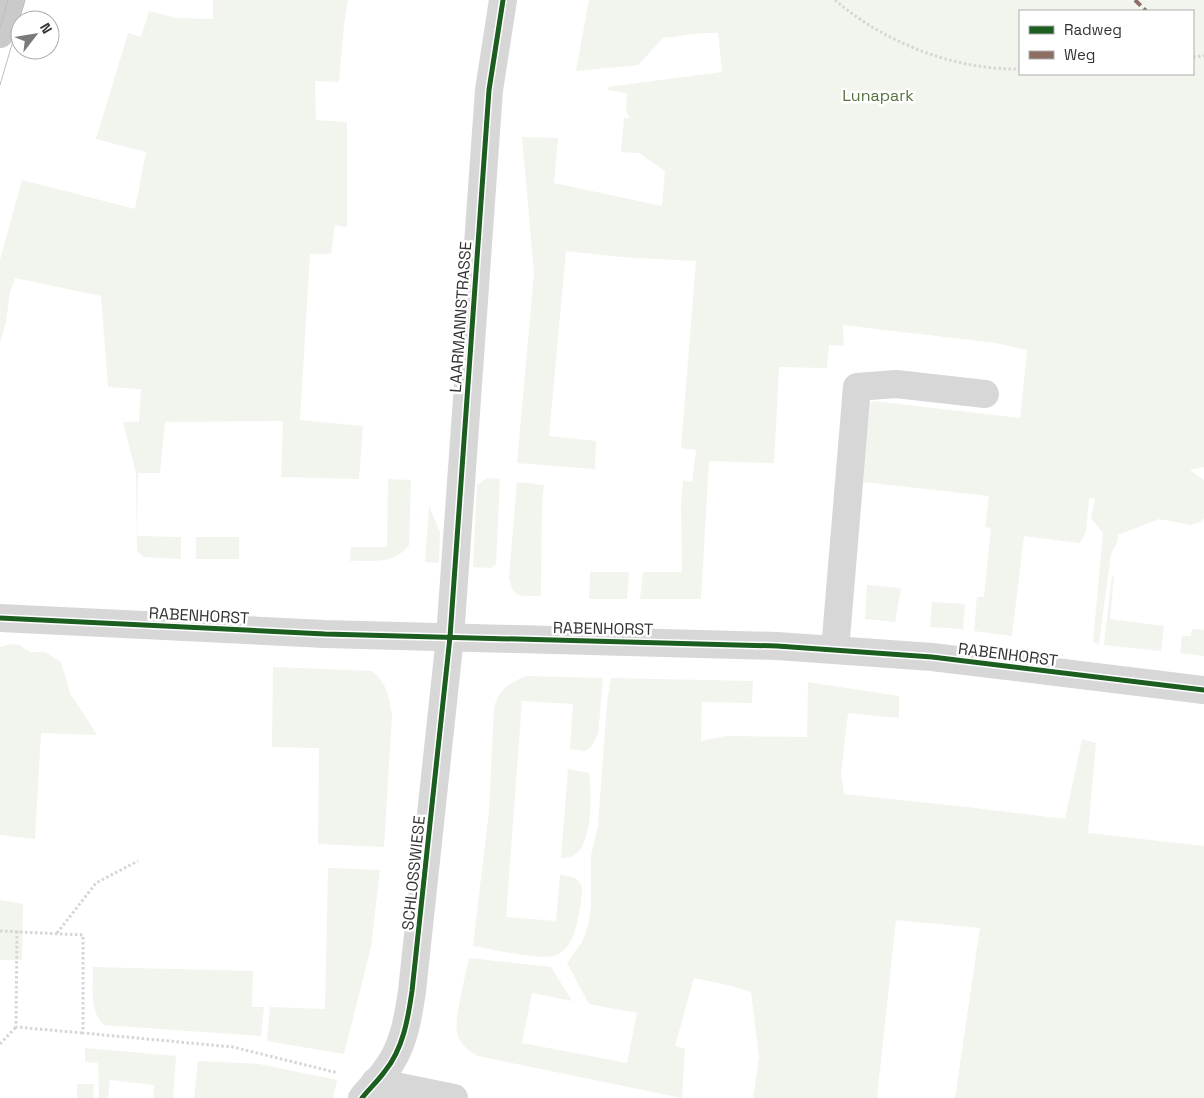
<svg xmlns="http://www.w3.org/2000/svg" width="1204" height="1098" font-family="'Space Grotesk',sans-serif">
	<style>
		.green { fill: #f1f5ed; fill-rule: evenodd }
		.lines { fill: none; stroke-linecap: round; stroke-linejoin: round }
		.path { stroke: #d6d6d6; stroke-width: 3; stroke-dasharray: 2.5 2.5; stroke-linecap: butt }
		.minor { stroke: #d7d7d7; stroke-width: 28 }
		.major { stroke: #cacaca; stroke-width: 28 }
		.tram { stroke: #bebebe; stroke-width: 1 }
		.quiet { stroke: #8d6e63; stroke-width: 4; stroke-dasharray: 8 4; stroke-linecap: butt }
		.cycleway-casing { stroke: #fff; stroke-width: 8 }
		.cycleway { stroke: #1b5e20; stroke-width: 5 }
		.labels { text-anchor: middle; stroke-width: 5; stroke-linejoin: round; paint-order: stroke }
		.park-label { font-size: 16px; fill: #56703f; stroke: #fff }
		.street-label { font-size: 16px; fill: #333; stroke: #fff }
	</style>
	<rect width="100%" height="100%" fill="#fff"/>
	<g class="green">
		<path d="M213,0H348L344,25L339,82L315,81L316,120L347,122V227L335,225L331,254H310L300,420L363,426L359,479L281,477L283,421L165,422L160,473H138L137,536L181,537V559L144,557L137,551L136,473L123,422H139L141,389L108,387L101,296L15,278L10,292L6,322L0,343V260L22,180L135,209L146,152L96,139L128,33L141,37L149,11L176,18L213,19Z"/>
		<path d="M589,0H1204V467L1190,470L1204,480V518L1200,522L1191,525L1159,519L1118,535L1117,542L1111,554L1099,644L1093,642L1103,533L1091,518L1095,499L1089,498L1086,532L1080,543L1024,536L1012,636L974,631L977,597H984L991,528L985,527L989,496L863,482L870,404L873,401L1020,418L1027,350L996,343L843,325L844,346L829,345L827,368L779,367L774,463L709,461L701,599H640L643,572H682L681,505L683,480L692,482L696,450L681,448L696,261L621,257L566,251L549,436L596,441L595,469L517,463L534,273L522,137L558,138L554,183L662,206L665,171L639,153L621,152L624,118H629L626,110L627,93L608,90V87L722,72L718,33H702L663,38L638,65L576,71ZM1020,11H1193V74H1020Z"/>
		<path d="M487,478L500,479L496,564L491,568L473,567L477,485Z"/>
		<path d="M388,479L411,480L409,545C393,565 374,560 350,561L351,547H387Z"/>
		<path d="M517,482L544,485L542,505L541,596C521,596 513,599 509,577Z"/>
		<path d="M429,506L440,532L439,563L425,562Z"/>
		<rect x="196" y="537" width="43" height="22"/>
		<path d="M590,572H629L627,599H589Z"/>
		<path d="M1112,575L1114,577L1110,619L1164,626L1161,651L1104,645Z"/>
		<path d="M867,585L901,588L895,622L865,619Z"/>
		<path d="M932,602L965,604L963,629L930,627Z"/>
		<path d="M1192,629L1204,630V656L1180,653L1182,636H1191Z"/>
		<path d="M10,644L19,645L30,652H45L61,662L70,693L97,735L41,733L35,839L0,835V647Z"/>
		<path d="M273,667L372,671C387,683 389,697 392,715L384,847L318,844L319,748L272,747Z"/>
		<path d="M527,676L603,678L598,734L592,746L585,751L570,749L573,704L522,701L506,917L556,921L560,875C567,876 576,876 580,883C584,889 581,896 581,902C578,919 575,948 556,955C540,961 492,949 473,946L489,811L494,708C498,690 510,682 527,676Z"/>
		<path d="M611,678L753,681L752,703L702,702L701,741L726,736L807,737L808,682L899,696V718L848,713L841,774L844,794L975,808L1065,819L1082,739L1096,743L1088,833L1204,846V1098H955L980,928L896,920L877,1098H753L759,1057L751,992L732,986L694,978L675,1046L685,1049L682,1098L478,1056C468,1051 460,1044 457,1033C454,1019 466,973 469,958L551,967L572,1001L532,993L522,1043L627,1063L637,1013L589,1004L567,963L582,942L588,926L591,906V856L598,826L607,702Z"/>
		<path d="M568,769L589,773C592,792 592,836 579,851C575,856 568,858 561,858Z"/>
		<path d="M328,868L380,870L371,947L344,1054L267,1041L270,1007L325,1009Z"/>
		<path d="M0,900L23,904L22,960H0Z"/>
		<path d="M93,967L253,971L252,1007H264L261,1036L104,1025C89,1012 93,986 93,967Z"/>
		<path d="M85,1048L176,1056L173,1098H153L154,1085L110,1080L108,1098H99L98,1063L85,1062Z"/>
		<path d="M198,1061L259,1064L337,1080L333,1098H194Z"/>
		<path d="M77,1084H94L93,1098H77Z"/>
	</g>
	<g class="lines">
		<g class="path">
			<path d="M835,0C885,43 954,70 1020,69"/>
			<path d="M1193,57L1204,56"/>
			<path d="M0,931L83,935V1033L233,1047L338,1073"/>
			<path d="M17,931L16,1027L83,1033"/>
			<path d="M57,933L96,883L138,861"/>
			<path d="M0,1044L16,1027"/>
		</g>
		<g class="minor">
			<path d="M0,618L325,634L777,646L932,657L1204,690"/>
			<path d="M835,650L857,387L896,384L985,394"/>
			<path d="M375,1082L454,1098"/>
			<path d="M362,1098C369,1089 378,1081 385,1071C403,1049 408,1019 412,991L450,637L489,90L503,0"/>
		</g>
		<path class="major" d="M0,34L11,0"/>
		<g class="tram">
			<path d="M0,28L8,0"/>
			<path d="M0,85L25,0"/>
		</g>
		<path class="quiet" d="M1135,0L1146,11"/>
		<defs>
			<g id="cycleway">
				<path d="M0,618L325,634L777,646L932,657L1204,690"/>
				<path d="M362,1098C369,1089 378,1081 385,1071C403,1049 408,1019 412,991L450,637L489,90L503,0"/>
			</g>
		</defs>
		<use href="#cycleway" class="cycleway-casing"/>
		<use href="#cycleway" class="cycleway"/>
	</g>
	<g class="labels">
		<g class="park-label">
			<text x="878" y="101">Lunapark</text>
		</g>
		<g class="street-label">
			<text transform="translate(460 317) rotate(-86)" y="6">LAARMANNSTRASSE</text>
			<text transform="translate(199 615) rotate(3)" y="6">RABENHORST</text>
			<text transform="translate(603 628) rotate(1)" y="6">RABENHORST</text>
			<text transform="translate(1008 654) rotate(7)" y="6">RABENHORST</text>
			<text transform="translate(413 873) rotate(-84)" y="6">SCHLOSSWIESE</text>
		</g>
	</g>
	<rect x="1019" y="10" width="175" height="65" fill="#ffffff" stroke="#adadad"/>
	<rect x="1029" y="26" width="25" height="8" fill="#1b5e20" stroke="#adadad"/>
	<text x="1064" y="35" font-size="15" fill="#333333">Radweg</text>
	<rect x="1029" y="51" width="25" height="8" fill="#8d6e63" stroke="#adadad"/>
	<text x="1064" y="60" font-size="15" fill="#333333">Weg</text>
	<g transform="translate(35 35) rotate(59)"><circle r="24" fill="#ffffff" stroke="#adadad"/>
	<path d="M0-4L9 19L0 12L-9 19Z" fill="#7a7a7a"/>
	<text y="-8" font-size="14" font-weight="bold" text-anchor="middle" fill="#333333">N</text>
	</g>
</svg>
